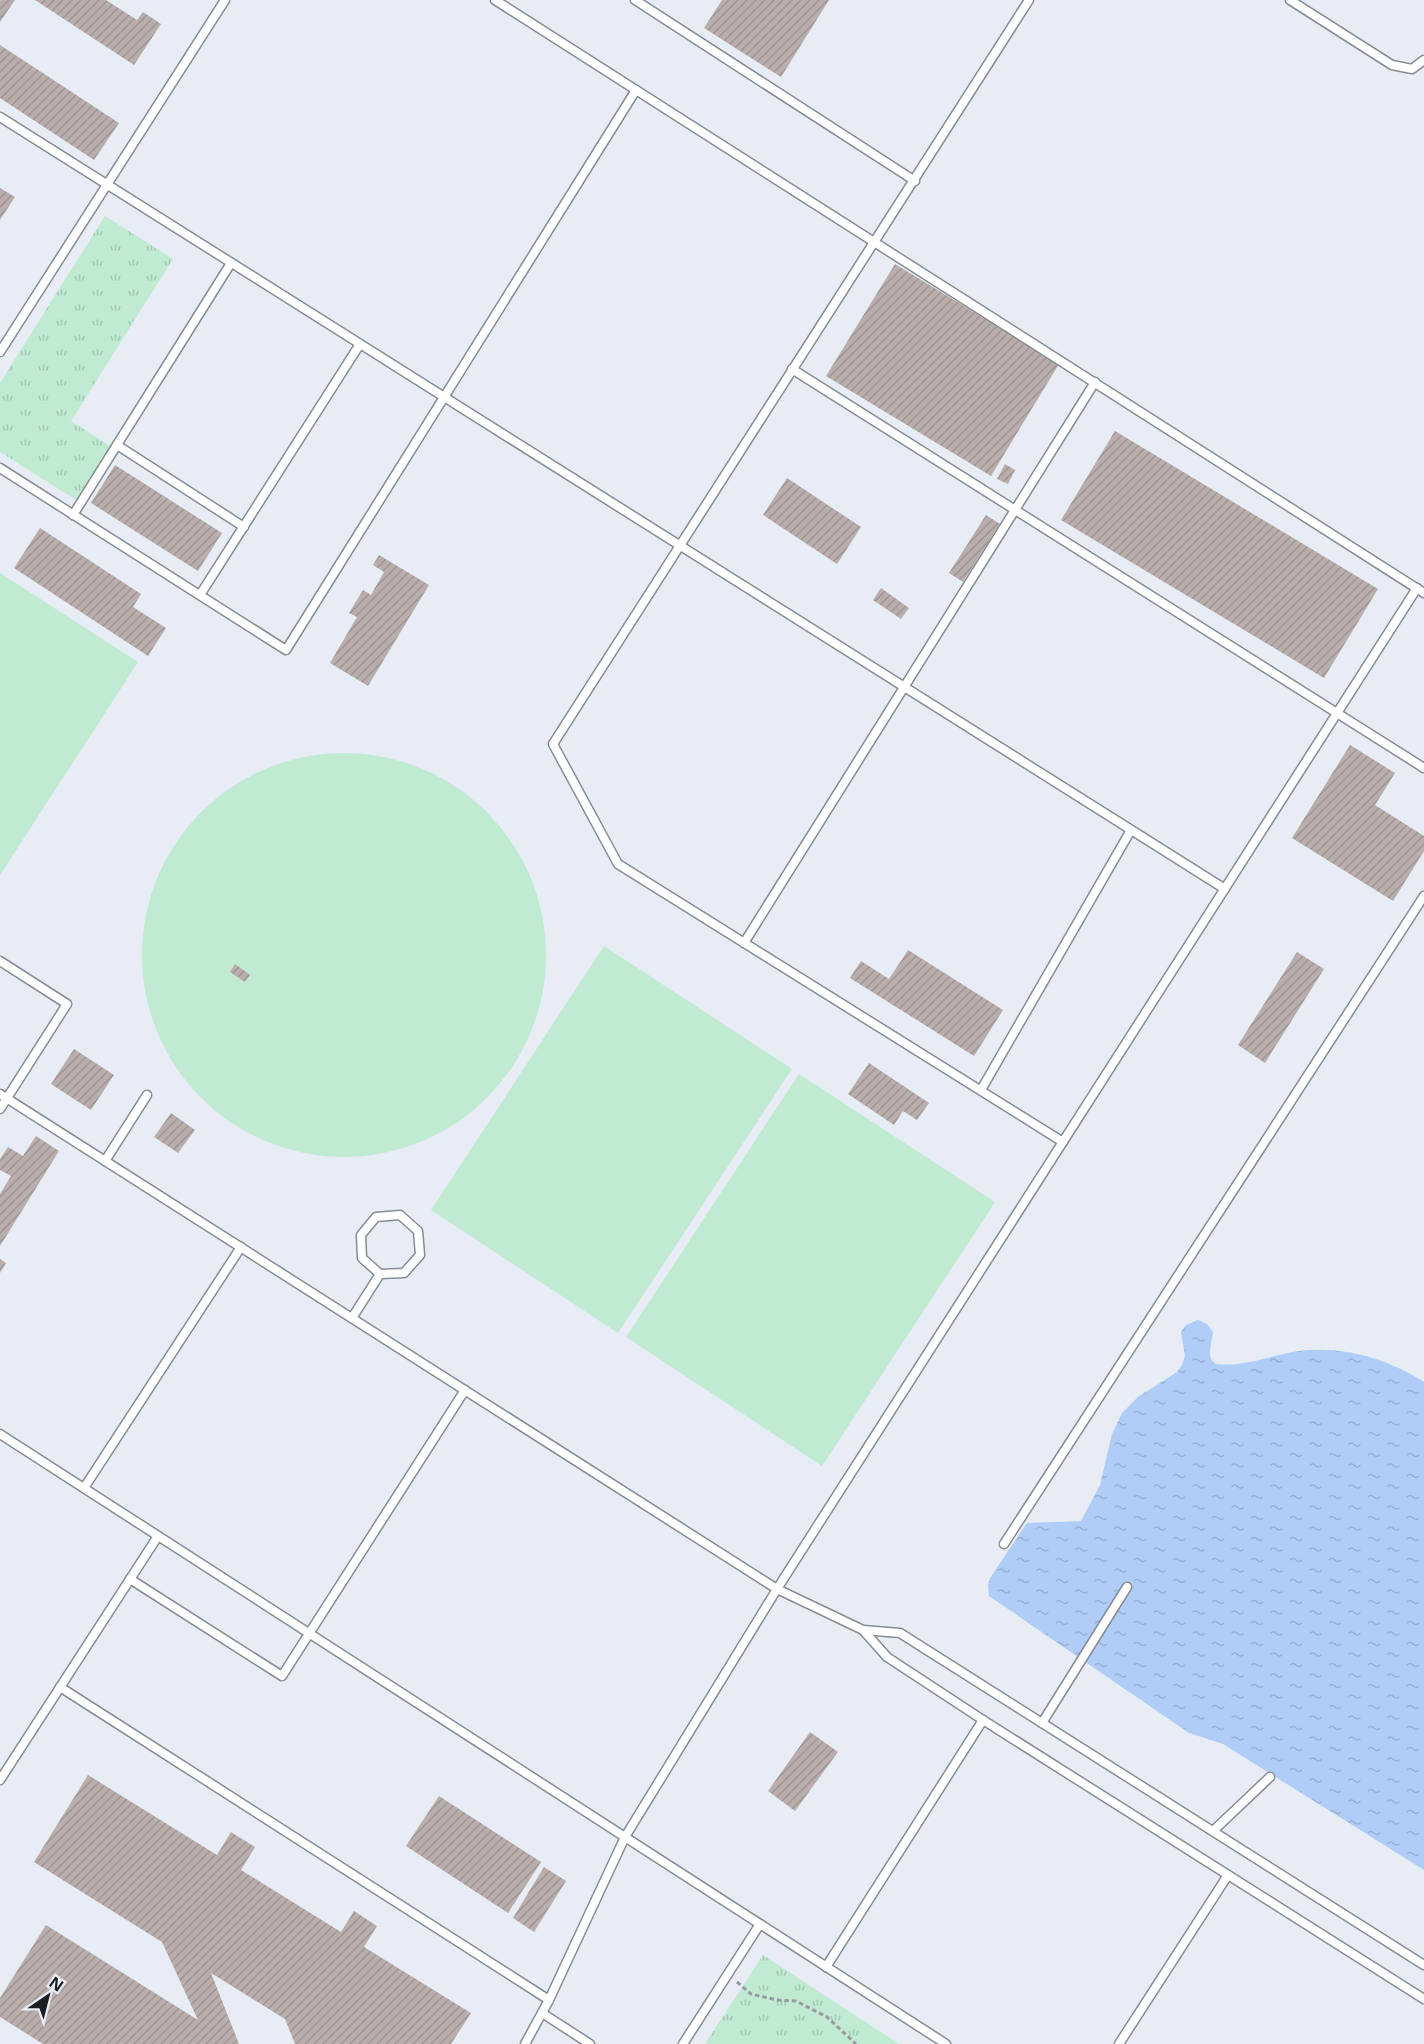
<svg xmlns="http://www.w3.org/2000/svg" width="1424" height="2044" font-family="'Open Sans',sans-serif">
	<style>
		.green { fill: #c1ead2 }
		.park { fill: url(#park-tufts) }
		.water { fill: url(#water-ripples) }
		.building { fill: url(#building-hatch) }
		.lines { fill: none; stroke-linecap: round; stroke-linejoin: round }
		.lane-casing { stroke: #878c94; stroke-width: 11 }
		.path { stroke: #969aa1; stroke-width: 3; stroke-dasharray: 4.5 3; stroke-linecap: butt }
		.lane { stroke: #fff; stroke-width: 8 }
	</style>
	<defs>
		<pattern id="park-tufts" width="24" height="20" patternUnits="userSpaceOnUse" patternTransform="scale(1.5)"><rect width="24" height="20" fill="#c1ead2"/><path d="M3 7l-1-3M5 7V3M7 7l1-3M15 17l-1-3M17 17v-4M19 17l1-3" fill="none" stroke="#a5c8b4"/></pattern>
		<pattern id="water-ripples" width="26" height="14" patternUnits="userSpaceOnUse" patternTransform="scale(1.5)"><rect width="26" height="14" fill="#b0cdf8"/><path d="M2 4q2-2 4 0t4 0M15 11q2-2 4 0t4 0" fill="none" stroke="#97b0d4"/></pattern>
		<pattern id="building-hatch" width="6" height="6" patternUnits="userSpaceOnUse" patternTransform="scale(1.5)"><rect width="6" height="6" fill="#b9aeac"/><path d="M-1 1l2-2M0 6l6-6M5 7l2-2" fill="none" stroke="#9e9594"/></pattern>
	</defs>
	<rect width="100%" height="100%" fill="#e7ecf5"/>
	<g class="green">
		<path d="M0,573L138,662L0,875Z"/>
		<circle cx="344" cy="955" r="202"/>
		<path d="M604,946L792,1069L618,1333L431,1210Z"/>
		<path d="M799,1074L995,1202L822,1466L626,1337Z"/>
	</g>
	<g class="park">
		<path d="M105,216L173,259L71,421L110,446L76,500L0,452V383Z"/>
		<path d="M763,1955L899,2044H705Z"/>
	</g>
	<path class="water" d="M1198,1320L1207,1324L1213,1332C1212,1343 1205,1357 1216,1364C1241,1367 1264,1358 1288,1353C1333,1343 1386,1357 1424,1382V1870L1223,1744L1189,1733L989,1596L988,1585L990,1578L1027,1523L1081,1521L1100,1485L1112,1434L1122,1413L1138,1397L1177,1372L1182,1365L1185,1356L1181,1332L1186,1325Z"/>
	<g class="building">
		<path d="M1,0H15L0,22V1Z"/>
		<path d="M35,0H106L137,20L143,12L161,24L134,65Z"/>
		<path d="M722,0H829L781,77L704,28Z"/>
		<path d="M0,45L119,123L94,160L0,98Z"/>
		<path d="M0,188L15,197L0,220Z"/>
		<path d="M895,264L1059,364L991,476L826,376Z"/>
		<path d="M1115,431L1378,589L1324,678L1061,520Z"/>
		<path d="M1005,464L1015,470L1008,484L997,479Z"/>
		<path d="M115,465L222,533L198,571L91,503Z"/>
		<path d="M787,478L861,527L837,564L763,515Z"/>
		<path d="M986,515L1000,524L963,582L949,573Z"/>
		<path d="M40,528L141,594L133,607L166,628L148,656L14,568Z"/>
		<path d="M379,555L429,585L368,686L330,663L357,617L349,613L363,590L371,595L384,572L373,565Z"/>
		<path d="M881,588L909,608L901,619L873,600Z"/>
		<path d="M1350,745L1395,773L1375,805L1424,836V851L1393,901L1292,838Z"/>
		<path d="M908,950L1003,1010L974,1056L850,978L861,961L889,979Z"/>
		<path d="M1297,952L1324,969L1265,1063L1238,1045Z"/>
		<path d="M235,964L250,975L245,982L230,972Z"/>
		<path d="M74,1049L114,1075L91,1110L51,1084Z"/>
		<path d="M869,1063L929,1103L917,1120L903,1111L894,1125L848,1094Z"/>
		<path d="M171,1113L195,1130L178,1153L154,1137Z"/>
		<path d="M36,1136L59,1151L0,1246V1194L11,1176L0,1170V1159L8,1147L23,1156Z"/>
		<path d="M0,1259L6,1263L0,1273Z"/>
		<path d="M810,1732L838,1752L795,1811L768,1791Z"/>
		<path d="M88,1775L217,1855L231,1832L255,1847L241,1870L341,1932L354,1911L377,1926L364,1947L471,2013L451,2044H295L285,2019L211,1973L239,2044H43L0,2017V1998L46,1925L198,2020L162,1942L34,1862Z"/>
		<path d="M439,1796L541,1862L508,1913L406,1846Z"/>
		<path d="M544,1867L566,1881L534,1932L513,1918Z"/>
	</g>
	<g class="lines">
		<defs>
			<g id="lane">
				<path d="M495,0L1424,593"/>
				<path d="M635,0L915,181"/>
				<path d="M1029,0L553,744L618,864L1063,1142"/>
				<path d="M1290,0L1392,65L1412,69L1424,60"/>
				<path d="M0,117L1225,889"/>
				<path d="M0,352L225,0"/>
				<path d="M792,369L1424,768"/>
				<path d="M117,445L244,527"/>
				<path d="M0,468L286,650L636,90"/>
				<path d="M73,515L231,263"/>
				<path d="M200,595L360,344"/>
				<path d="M744,943L1095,382"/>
				<path d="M0,961L67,1004L0,1109"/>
				<path d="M981,1090L1131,830"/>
				<path d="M0,1094L777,1589L863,1630L900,1633L1424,1965"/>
				<path d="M105,1161L147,1095"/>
				<path d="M400,1215L418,1231L420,1255L404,1273L380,1274L362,1258L361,1235L376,1217Z"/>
				<path d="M352,1318L380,1274"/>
				<path d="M0,1434L946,2044"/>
				<path d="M84,1488L241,1247"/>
				<path d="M1004,1544L1424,896"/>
				<path d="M130,1579L282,1676L465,1390"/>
				<path d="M863,1630L887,1657L983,1720L1424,1999"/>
				<path d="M60,1687L549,2000"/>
				<path d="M1042,1723L1127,1587"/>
				<path d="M0,1780L158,1536"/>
				<path d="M1213,1831L1270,1777"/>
				<path d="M826,1967L983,1720"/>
				<path d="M542,2013L590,2044"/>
				<path d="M525,2044L549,2000L625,1837L777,1589L1417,588"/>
				<path d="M683,2044L760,1924"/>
				<path d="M1119,2044L1228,1875"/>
			</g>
		</defs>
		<use href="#lane" class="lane-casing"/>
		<path class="path" d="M737,1982L751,1994L777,2000L796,2001L827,2017L856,2044"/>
		<use href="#lane" class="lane"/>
	</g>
	<g transform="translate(48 1996) rotate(35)" stroke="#e7ecf5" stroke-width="4.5" paint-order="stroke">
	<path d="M0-4.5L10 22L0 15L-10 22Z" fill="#1b1d20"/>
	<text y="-9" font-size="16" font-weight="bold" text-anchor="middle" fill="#1b1d20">N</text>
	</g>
</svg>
